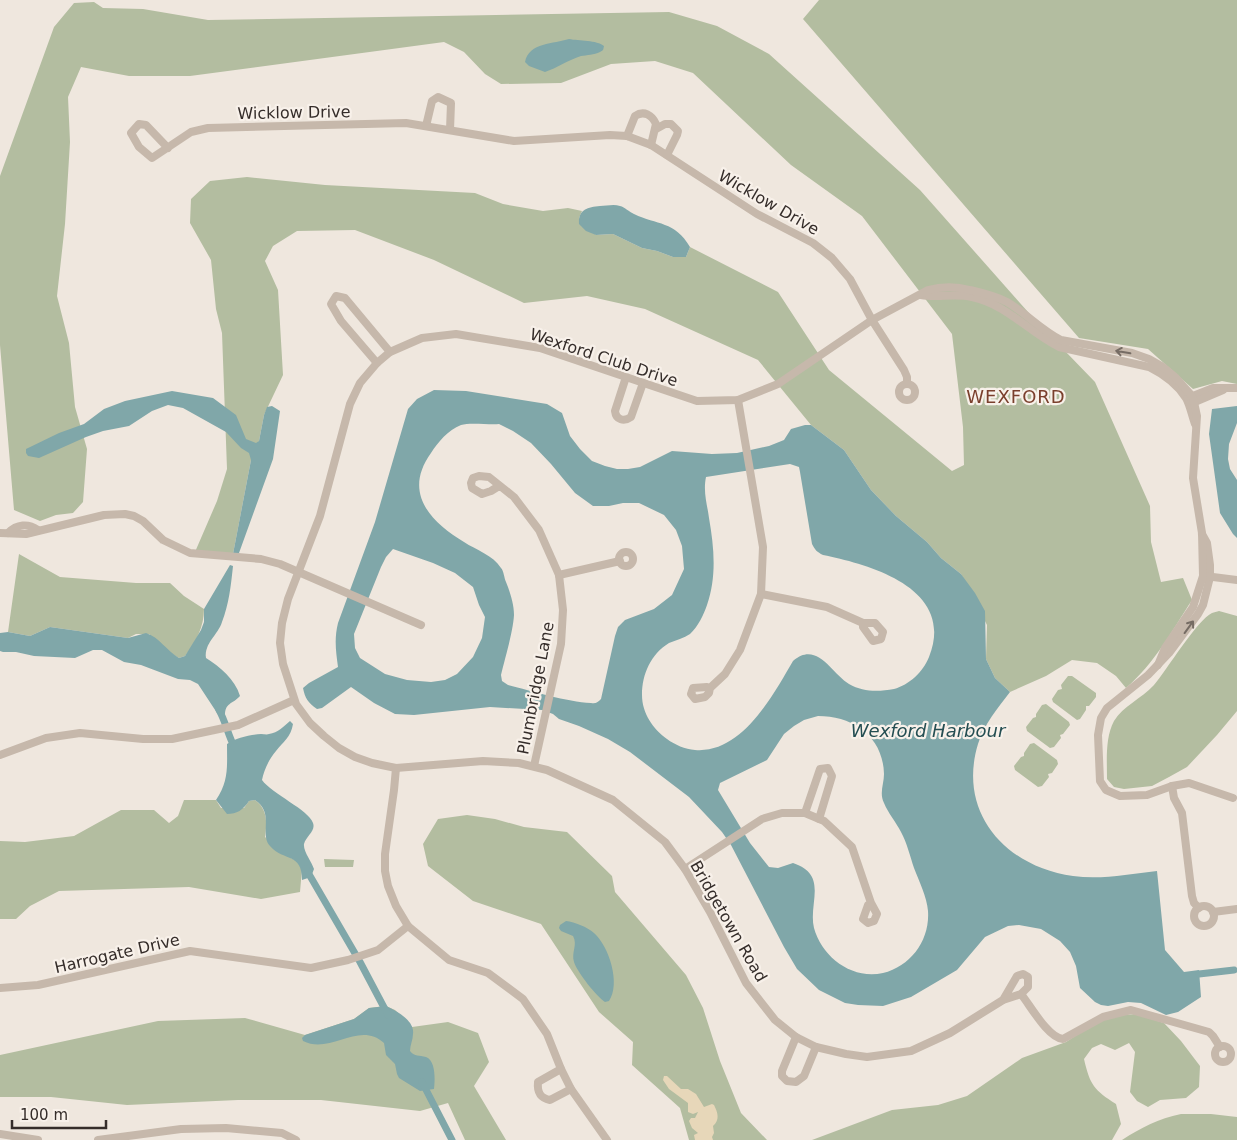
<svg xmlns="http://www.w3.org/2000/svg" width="1237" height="1140" font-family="'DejaVu Sans',sans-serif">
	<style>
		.green { fill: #b3bda0 }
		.sand { fill: #e7d7b9 }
		.water { fill: #80a7a9; fill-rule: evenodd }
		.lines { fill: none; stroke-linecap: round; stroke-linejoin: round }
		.canal { stroke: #80a7a9; stroke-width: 7 }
		.street { stroke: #c6b8ab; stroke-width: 8 }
		.oneway { stroke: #766c64 }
		.labels { text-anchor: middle; stroke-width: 4.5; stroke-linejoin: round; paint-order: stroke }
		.street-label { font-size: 16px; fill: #352d2a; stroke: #f8f1ea }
		.neighbourhood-label { font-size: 18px; letter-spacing: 1px; fill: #7a3f2c; stroke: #f8f1ea }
		.water-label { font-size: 18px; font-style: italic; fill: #244e52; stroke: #f8f1ea }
	</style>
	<rect width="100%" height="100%" fill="#efe7de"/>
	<g class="green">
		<path d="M819,0H1237V384L1222,381L1193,389L1148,349L1079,338L803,19Z"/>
		<path d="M94,2L103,8L143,9L208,20L669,12L717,26L769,54L920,190L1036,321L1095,382L1150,506L1151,542L1161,582L1183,578L1192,600C1172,631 1154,664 1126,688L1116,676L1097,663L1072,660L1046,676L1010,692L995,678L986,659L987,625L961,574L941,558L927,542L896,516L871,490L844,450L811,425L758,360L645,309L587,296L524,303L434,260L355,230L297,231L273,246L265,261L278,290L283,375L264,415L259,441L251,460L233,554L195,552L217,501L227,469L222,333L216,309L211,260L190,223L191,199L210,181L247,177L325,185L475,193L503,204L543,211L568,208L582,211L579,218L596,235L613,234L642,248L657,251L673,257H686L690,247L778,292L829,370L952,471L964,465L963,427L952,334L862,216L791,165L693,73L655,61L611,64L561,83L501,84L485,74L464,52L444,42L190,76H129L81,67L68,97L70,142L65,224L57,296L69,343L75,407L87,449L83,502L73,513L56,515L40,521L14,510L0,345V176L54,27L74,3Z"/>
		<path d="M19,554L60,577L136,583H170L184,596L204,609C204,627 196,642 185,656L179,658L172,654L149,634H136L128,638L50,627L30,636L8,632Z"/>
		<path d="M1219,611L1237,616V711L1217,735L1187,767L1169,777L1152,786L1124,789L1114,787L1107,779C1107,760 1105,738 1114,721C1123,706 1141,699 1154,685C1166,671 1198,619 1212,613C1214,612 1217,612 1219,611Z"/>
		<path d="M1068,676H1072L1096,693V697L1089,706H1086V710L1080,719L1077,720L1053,702L1052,699L1058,690L1062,689L1061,685Z"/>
		<path d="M1046,704L1069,722L1070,725L1063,734L1060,735L1061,738L1054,747L1050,748L1027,731L1026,727L1033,718L1036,717V714L1042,705Z"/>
		<path d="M1034,743L1057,760L1058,764L1052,773L1048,774L1049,777L1042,786L1038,787L1015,770L1014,766L1021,757L1024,756V753L1030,744Z"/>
		<path d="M184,800H216L221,808H244L249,801L255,800C268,809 267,824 265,837L291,858L297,861L302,869L300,892L261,899L189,887L59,891L30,906L16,919H0V841L25,842L74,836L121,810H154L169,823L178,816Z"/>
		<path d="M467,815L495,819L524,827L567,832L612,876L615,892L686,975L703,1008L720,1061L741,1113L767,1140H689L680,1108L632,1065L633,1042L599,1012L541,924L473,901L428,866L423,844L438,819Z"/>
		<path d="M324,859L354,860L353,867H325Z"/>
		<path d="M386,1006L395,1010L412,1027L448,1022L478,1033L489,1062L474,1086L506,1140H465L448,1103L420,1111L321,1100H238L127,1105L51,1097H0V1055L158,1021L245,1018L305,1035L354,1019L369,1008Z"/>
		<path d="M1135,1014L1164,1023L1181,1041L1200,1066L1199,1087L1186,1098L1160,1100L1148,1107L1137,1101L1130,1092L1135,1052L1129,1043L1115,1050L1101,1044L1092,1048L1084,1059C1090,1085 1094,1090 1116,1104L1121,1124L1112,1140H812L892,1110L938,1105L967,1096L1022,1058L1066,1042L1089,1027L1113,1016Z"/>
		<path d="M1181,1114H1211L1237,1117V1140H1122C1142,1127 1158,1119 1181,1114Z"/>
	</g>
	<path class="sand" d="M664,1076H667L681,1089H688L696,1094L704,1107L712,1104L714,1105C718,1113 720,1120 713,1126L714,1133L712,1137L713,1140H695L694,1135L698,1133L692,1128L689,1121L691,1118H695L698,1112L693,1114L688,1112V1103L669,1089L663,1080Z"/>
	<g class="water">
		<path d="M569,39C579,41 597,40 604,46C603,50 604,50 600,52C594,55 587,55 581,56C568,60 557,68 545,72L529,66L525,62C529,42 554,44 569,39Z"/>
		<path d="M600,206C606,206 614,204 620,206C625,207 629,212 634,214C657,225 675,221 690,247L686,257H673L657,251L642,248L613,234L596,235L586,231L579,224C578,210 587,207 600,206Z"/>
		<path d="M434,390L466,391L547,404L562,413L570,436L580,449L592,461L605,466L617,469H628L640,467L672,451L712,454L737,453L769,446L784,440L791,429L805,425H811L844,450L871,490L896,516L927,542L941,558L961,574L975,593L985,611L986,659L995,678L1010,692C998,708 984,724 978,744C957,813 1006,867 1073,876C1101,880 1129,874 1157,871L1165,950L1184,972L1199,970L1201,997L1178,1012L1166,1015L1141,1003L1128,1002L1108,1006L1101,1005L1095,1002L1080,988L1076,966L1070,952L1060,941L1041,929L1019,925L1008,926L985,937L957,970L911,997L883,1006L858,1005L845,1003L819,990L797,969L784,947L731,845L722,832L689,797L630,752L608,739L579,726L559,719L553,714L542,710L490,707L414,715L395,714L374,703L351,687L322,708L317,709C308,703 305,698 303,688L309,683L338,667C336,652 334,639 338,623L375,522L408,409L417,399ZM499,424L513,431L531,443L551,464L575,493L593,506H609L623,503H639L664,515L676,530L682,546L684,569L672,595L654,609L625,620L618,627L615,636L601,699C598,702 596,704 591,703C567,702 532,691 508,685L502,681L501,675C505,658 513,632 514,615C514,604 510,592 506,582C504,578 504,571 501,568C493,555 476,550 464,542C429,521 403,492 431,453C438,442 448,430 461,425C470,422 489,425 499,424ZM790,464L799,467L800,472L812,544C815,550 817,552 823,555C872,565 956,589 929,657C923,672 909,685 894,689C878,692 863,692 849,684C832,674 817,640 793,661C773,695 742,754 695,750C685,749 675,745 667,739C653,729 642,713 642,695C642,674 651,654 669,643C676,640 684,638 690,634C698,627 704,614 707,605C717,576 714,547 709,518C707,503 703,492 706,477ZM393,549L433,563L455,573L473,587L479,605L485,617L482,638L473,657L457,674L445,680L431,682L407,680L385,674L360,658L355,648L354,634L381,567L386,557ZM818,716C853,716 883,736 884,774C884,784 879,793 884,803C888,813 896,822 901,832C907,843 910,856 914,868C919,881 927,897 928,911C930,940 911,966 883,973C852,980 822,957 814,928C808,903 829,875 793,863L778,868L769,867L750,843L718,790L720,783L767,760L784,734L794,726L804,720Z"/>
		<path d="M172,391L213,398L236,415L246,439L256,443L259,441L264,415L267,407L272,406L280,411L273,459L239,553L233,554L251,460L249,453L241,448L226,432L183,408L168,405L152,411L129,426L103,431L86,437L39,458L28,456L26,453V449L59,433L84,424L104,409L125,401Z"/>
		<path d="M1237,406V423L1229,444L1228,459L1230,469L1237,480V538L1233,534L1220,513L1209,434L1212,409Z"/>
		<path d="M230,565L233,566C231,585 229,604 222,622C218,635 204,643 206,658C220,667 235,679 240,696C232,705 225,702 225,716L221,719L198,684L190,680L178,679L141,665L124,662L102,650H93L75,658L34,656L16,652H3L0,651V633L8,632L30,636L50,627L128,638L146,633C159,637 167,651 179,658L185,656L201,630L204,622V609Z"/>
		<path d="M290,721L293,724C291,737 283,742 276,751C269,759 264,770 262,780C272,794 309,810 313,823C316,831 306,836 304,844C303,851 312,862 314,869L311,877L302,880C302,852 284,862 270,846C259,834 275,813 255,800L249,801C243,810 237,814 227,814L216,800C229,781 227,766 227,744C236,738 249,735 261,734C264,734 267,735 269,734C278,733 284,726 290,721Z"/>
		<path d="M566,921C575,922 587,927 594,933C609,946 621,984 609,1001L605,1002C597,997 577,972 574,962C571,952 578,945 573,936L561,931L559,928L560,925Z"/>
		<path d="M386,1006C397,1011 415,1021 413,1034C413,1040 410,1045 410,1051C415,1057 419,1055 426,1057C436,1061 435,1080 434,1089L420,1091L399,1078L397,1074L395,1064L386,1055L384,1043C359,1020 331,1055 303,1041L302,1038L305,1035L354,1019L369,1008Z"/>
	</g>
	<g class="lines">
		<g class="canal">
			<path d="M219,710C226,722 228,736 235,748"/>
			<path d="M306,869L360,962L388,1015"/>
			<path d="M1199,974L1234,970"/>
			<path d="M422,1082L452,1140"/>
		</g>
		<g class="street">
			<path d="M426,126L432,101L438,97L451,103L450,130"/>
			<path d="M656,129L665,124H671L678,131L677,135L667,155"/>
			<path d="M627,136L635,116C644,110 652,115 656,124L651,145"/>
			<path d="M168,148L146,125L139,124L131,133L139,147L152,158L191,132L208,128L406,123L514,141L610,135L627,136L651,145L757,214L813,243L832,258L850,279L872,320L904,370L907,377V384"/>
			<path d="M921,295C938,298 955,293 972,297C1006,304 1029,332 1059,347L1149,367C1163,374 1177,384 1186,398C1190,405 1192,416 1195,424"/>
			<path d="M377,363L341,321L331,304L336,296L345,298L390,352"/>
			<path d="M626,377L615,411C616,420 624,422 631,417L643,383"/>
			<circle cx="907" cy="392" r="8"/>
			<path d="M1188,398L1213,388H1237"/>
			<path d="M1190,404L1223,390"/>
			<path d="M499,486L491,491L482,494L472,488L471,483L473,478L479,476L489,477L514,497L539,530L559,575L563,610L561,644L534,766"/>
			<path d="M0,533L26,534L104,515L125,514L134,516L143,521L163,540L190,553L261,559L280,564L421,625"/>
			<path d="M8,533C17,524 28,523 38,530"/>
			<path d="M1202,534L1207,543L1210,565V577L1203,605L1198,614L1169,653L1148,675L1107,708L1101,718L1098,735L1100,781L1106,790L1120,796L1147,795L1172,786L1189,783L1233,798"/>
			<circle cx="626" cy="559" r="7"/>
			<path d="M559,575L620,561"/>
			<path d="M1205,576L1237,580"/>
			<path d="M761,594L827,607L863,623H875L883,632L881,639L873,641L863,627V623"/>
			<path d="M710,688L707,687L693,688L691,694L695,699L705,697L709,693L710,688L725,674L740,650L761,594L763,547L738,400"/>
			<path d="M0,755L46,738L80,733L143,739H172L238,725L294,700"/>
			<path d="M396,768L394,790L385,854V871L388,886L396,906L408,926L449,960L488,973L523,999L547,1034L561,1069L571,1089L607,1140"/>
			<path d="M1172,786L1174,798L1182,813L1192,896L1194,903L1199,908"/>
			<path d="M805,813L820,769L828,768L832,776L819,819"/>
			<path d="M685,869L762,819L782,813H805L824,821L852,847L871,903L877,914L874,921L868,923L863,919L868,905L871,903"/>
			<circle cx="1204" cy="916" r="10"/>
			<path d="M1213,912L1237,909"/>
			<path d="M0,988L38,985L190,951L311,968L348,960L378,950L408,926"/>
			<path d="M1021,994C1030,1005 1048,1038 1063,1039L1103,1017L1131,1010L1209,1032L1213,1036L1220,1047"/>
			<path d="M1003,1000L1017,976L1023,974L1028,977V987L1021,994L1003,1000L950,1033L911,1051L867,1057L846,1054L816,1047L796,1037L775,1020L746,983L710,912L685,869L665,842L613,800L547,770L519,763L483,761L396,768L372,763L355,757L339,748L324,736L310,723L296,704L283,664L280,643L282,623L288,599L320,516L350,404L360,383L377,363L390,352L422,338L456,334L540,348L697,401L738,400L778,384L872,320L928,290C943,286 955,286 970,290C983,293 995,296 1007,302C1026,313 1041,330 1061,340L1132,353L1149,359L1163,367L1175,377L1192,396L1194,402L1197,416L1193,478L1202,533L1203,576L1193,607L1165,648L1158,665"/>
			<path d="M796,1037L782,1071V1076L787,1081L796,1082L804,1076L816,1047"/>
			<circle cx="1223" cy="1054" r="8"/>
			<path d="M561,1069L538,1082C537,1092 540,1098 550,1100L571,1089"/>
			<path d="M0,1134L38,1140"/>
			<path d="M98,1140L181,1129L226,1128L282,1133L296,1140"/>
		</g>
	</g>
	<defs><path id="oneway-shaft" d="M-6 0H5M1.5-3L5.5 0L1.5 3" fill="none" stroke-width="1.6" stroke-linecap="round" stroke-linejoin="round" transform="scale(1.25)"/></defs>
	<g class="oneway">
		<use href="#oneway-shaft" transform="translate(1123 352) rotate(-170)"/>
		<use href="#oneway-shaft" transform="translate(1189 627) rotate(-54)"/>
	</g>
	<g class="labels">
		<g class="street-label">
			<text transform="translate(294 112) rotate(-1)" y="6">Wicklow Drive</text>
			<text transform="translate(769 202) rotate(30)" y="6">Wicklow Drive</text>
			<text transform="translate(604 357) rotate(18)" y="6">Wexford Club Drive</text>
			<text transform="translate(535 688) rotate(-79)" y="6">Plumbridge Lane</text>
			<text transform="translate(729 921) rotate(60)" y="6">Bridgetown Road</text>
			<text transform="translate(117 953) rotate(-13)" y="6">Harrogate Drive</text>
		</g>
		<g class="neighbourhood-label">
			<text x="1016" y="403">WEXFORD</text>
		</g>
		<g class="water-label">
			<text x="928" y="737">Wexford Harbour</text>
		</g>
	</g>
	<path d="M12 1120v8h94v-8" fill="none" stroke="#352d2a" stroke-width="2.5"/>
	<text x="20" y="1120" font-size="15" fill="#352d2a" stroke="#f8f1ea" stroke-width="4" paint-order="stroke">100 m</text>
</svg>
